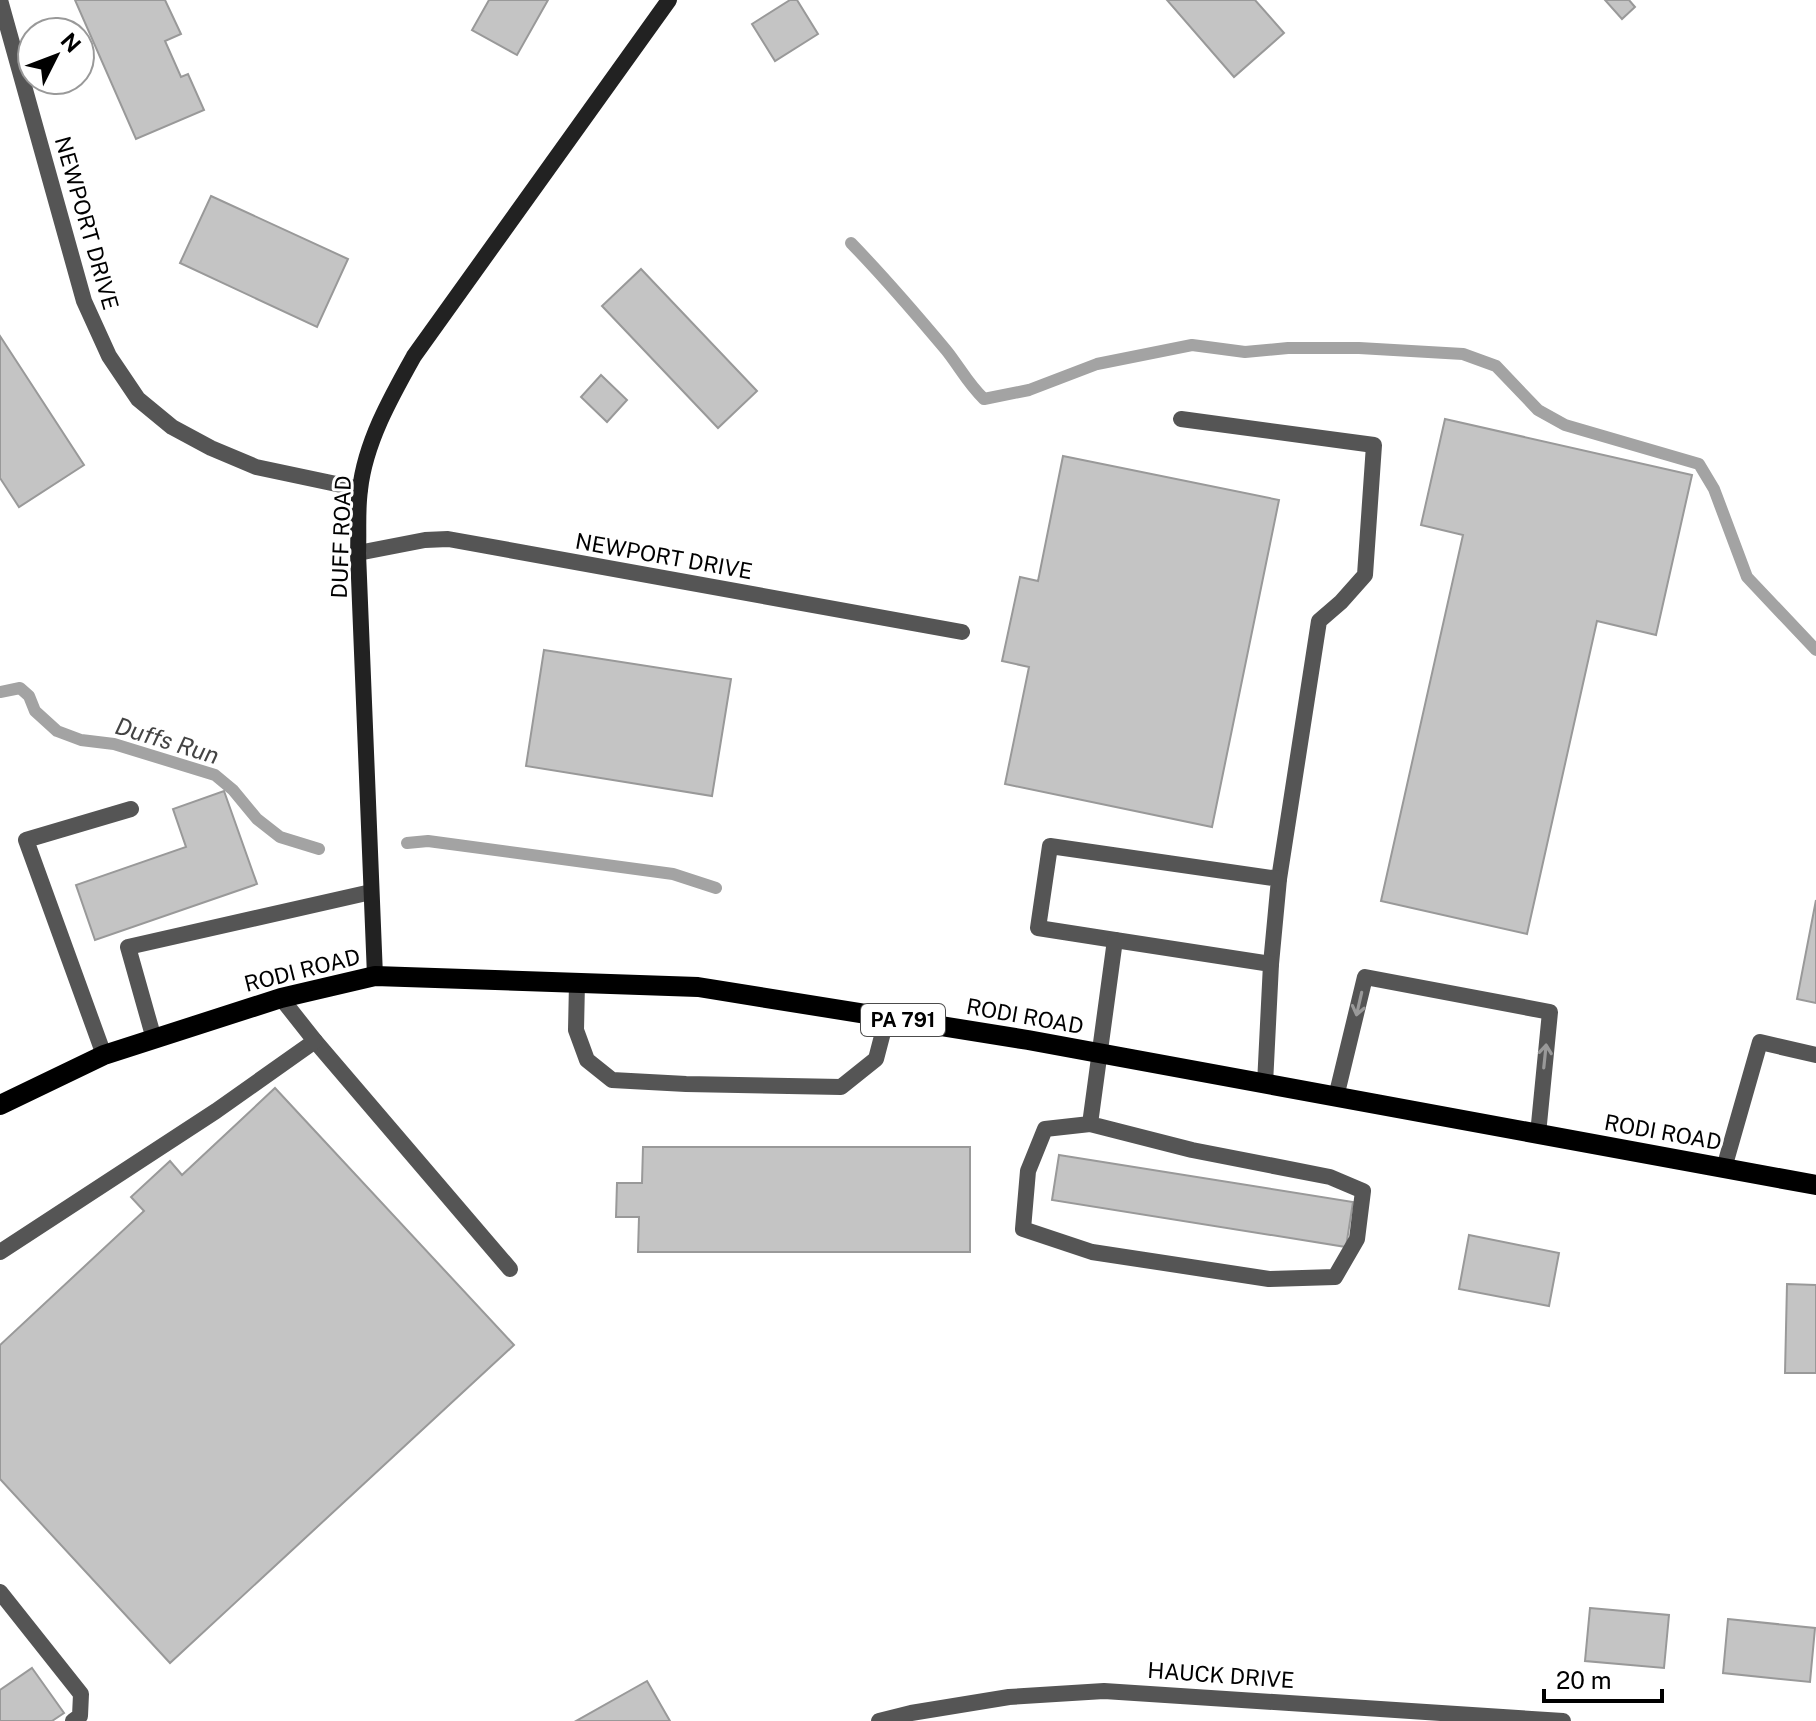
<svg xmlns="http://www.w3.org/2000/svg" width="1816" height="1721" font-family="'Public Sans',sans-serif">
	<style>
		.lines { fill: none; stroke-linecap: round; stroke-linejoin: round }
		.stream { stroke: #a3a3a3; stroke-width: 12 }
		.building { fill: #c4c4c4; stroke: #999; stroke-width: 2 }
		.lane { stroke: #555; stroke-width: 16 }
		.street { stroke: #555; stroke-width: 16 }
		.secondary { stroke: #222; stroke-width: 16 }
		.primary { stroke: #000; stroke-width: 20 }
		.oneway { stroke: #999 }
		.labels { text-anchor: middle; stroke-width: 6; stroke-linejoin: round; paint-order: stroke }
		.shield { fill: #fff; stroke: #4c4c4c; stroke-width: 2 }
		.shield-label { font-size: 20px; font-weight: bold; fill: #000 }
		.street-label { font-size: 22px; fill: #000; stroke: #fff }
		.water-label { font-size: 24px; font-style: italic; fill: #444; stroke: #fff }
	</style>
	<rect width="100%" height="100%" fill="#fff"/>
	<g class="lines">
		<g class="stream">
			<path d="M851,243C884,277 915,313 946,350C959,366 968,384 984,399L1029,390L1097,364L1192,345L1245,352L1288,348H1359L1463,354L1496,366L1538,410L1565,425L1699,464L1714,489L1747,577L1816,650"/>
			<path d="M0,692L20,688L29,696L35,711L57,731L81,740L114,744L215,775L233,790L257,819L280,837L319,849"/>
			<path d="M407,843L428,841L673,874L716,888"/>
		</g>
	</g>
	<g class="building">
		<path d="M75,0H165L181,34L165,41L181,77L188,74L204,110L136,139Z"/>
		<path d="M489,0H548L517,55L472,30Z"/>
		<path d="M790,0H797L818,34L775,61L752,24Z"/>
		<path d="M1167,0H1255L1284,33L1234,77Z"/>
		<path d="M1605,0H1629L1635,7L1622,19Z"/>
		<path d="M211,196L348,259L317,327L180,263Z"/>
		<path d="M641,269L757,391L718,428L602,306Z"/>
		<path d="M0,336L84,465L19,507L0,478Z"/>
		<path d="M601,375L627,400L607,422L581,397Z"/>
		<path d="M1445,419L1692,475L1656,635L1597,621L1527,934L1381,901L1463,535L1421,525Z"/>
		<path d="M1063,456L1279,500L1212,827L1005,784L1029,667L1002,661L1020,577L1038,581Z"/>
		<path d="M544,650L731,679L712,796L526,766Z"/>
		<path d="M224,791L257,884L95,940L76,885L186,847L173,809Z"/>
		<path d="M1816,900V1003L1797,999Z"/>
		<path d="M275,1088L514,1345L170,1663L0,1479V1345L144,1211L131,1197L170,1161L182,1175Z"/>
		<path d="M643,1147H970V1252H638L639,1217H616L617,1183H642Z"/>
		<path d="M1059,1155L1353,1202L1346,1247L1052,1200Z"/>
		<path d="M1469,1235L1559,1253L1549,1306L1459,1289Z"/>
		<path d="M1787,1284L1816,1285V1373H1785Z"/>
		<path d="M1590,1608L1669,1615L1664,1668L1585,1661Z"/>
		<path d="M1728,1619L1815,1628L1810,1682L1723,1673Z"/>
		<path d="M32,1668L64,1713L52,1721H0V1690Z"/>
		<path d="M647,1681L670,1721H576Z"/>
	</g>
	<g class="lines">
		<g class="lane">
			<path d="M1181,419L1374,445L1365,575L1341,602L1319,621L1279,879"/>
			<path d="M1115,940L1038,928L1050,846L1279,879L1271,964"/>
			<path d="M577,983L576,1030L587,1060L612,1080L686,1084L841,1087L876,1059L887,1017"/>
			<path d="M154,1039L128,947L371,892"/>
			<path d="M315,1041L510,1269"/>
			<path d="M104,1055L26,840L131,809"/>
			<path d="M1336,1097L1365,977L1550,1012L1538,1134"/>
			<path d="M1090,1124L1192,1150L1330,1177L1363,1191L1357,1239L1335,1277L1269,1279L1092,1252L1023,1229L1028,1171L1045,1129L1090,1124L1115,940L1271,964L1265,1084"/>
			<path d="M1724,1168L1760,1042L1816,1055"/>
			<path d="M0,1252L216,1111L315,1041L281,998"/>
			<path d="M0,1592L81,1694L80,1716L73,1721"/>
		</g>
		<g class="street">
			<path d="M0,0L84,301L109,356L138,399L172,427L211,448L256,467L360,489"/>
			<path d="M358,553L425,540L448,539L962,632"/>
			<path d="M879,1721L911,1713L1009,1697L1104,1691L1563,1721"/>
		</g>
		<path class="secondary" d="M375,976L358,553C359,532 357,511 360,490C365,443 391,397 414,356L669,0"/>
		<path class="primary" d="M0,1105L104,1055L281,998L375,976L698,987L1028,1040L1816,1185"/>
	</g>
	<defs><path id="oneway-shaft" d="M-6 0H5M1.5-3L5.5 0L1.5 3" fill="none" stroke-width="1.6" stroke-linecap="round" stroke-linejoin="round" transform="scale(2)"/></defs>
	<g class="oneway">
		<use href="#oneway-shaft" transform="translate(1359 1004) rotate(103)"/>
		<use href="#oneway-shaft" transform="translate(1545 1056) rotate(-84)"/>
	</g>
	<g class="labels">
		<rect class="shield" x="861" y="1004" width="84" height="32" rx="6"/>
		<g class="shield-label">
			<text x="903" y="1027">PA 791</text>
		</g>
		<g class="street-label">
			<text transform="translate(87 223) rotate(74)" y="8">NEWPORT DRIVE</text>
			<text transform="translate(341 537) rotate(-88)" y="8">DUFF ROAD</text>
			<text transform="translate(664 556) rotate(10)" y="8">NEWPORT DRIVE</text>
			<text transform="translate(302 970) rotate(-14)" y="8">RODI ROAD</text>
			<text transform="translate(1025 1016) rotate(10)" y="8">RODI ROAD</text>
			<text transform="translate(1663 1132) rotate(10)" y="8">RODI ROAD</text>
			<text transform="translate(1221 1675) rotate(4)" y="8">HAUCK DRIVE</text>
		</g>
		<g class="water-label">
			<text transform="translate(167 741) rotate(17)" y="8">Duffs Run</text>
		</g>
	</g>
	<g transform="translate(56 56) rotate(48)"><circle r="38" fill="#ffffff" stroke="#999999" stroke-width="2"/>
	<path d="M0-6L14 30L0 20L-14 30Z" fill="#000000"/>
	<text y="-12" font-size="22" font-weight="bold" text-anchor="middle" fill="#000000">N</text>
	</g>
	<path d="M1544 1689v12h118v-12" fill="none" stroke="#000000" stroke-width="4"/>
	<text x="1556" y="1689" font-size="24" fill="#000000" stroke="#ffffff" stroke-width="6" paint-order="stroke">20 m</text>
</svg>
